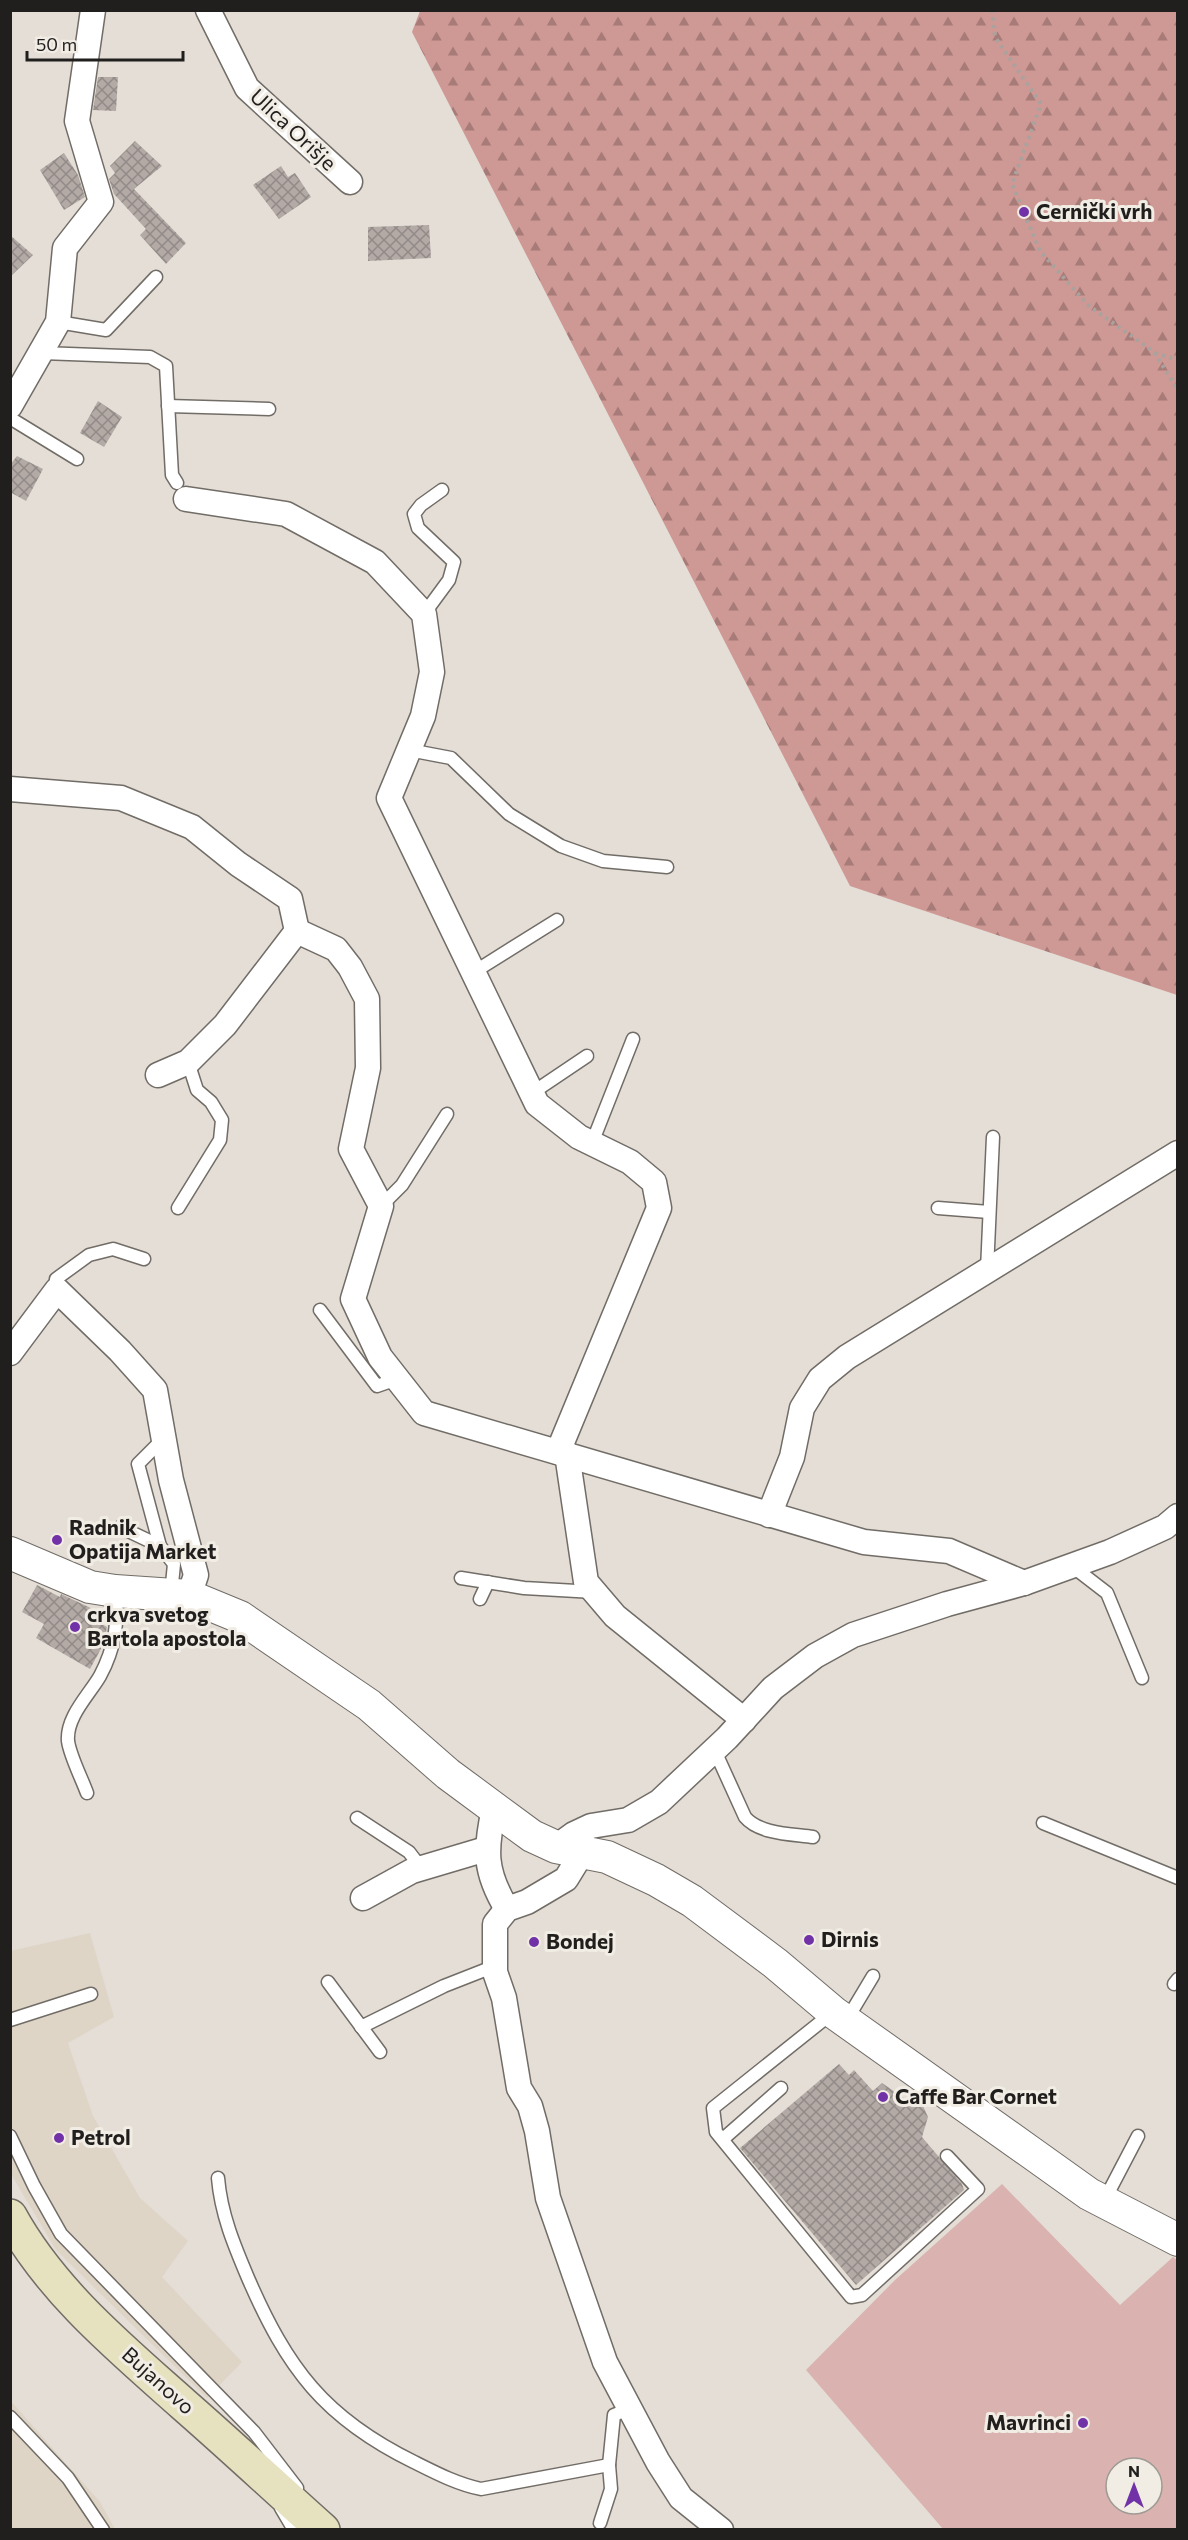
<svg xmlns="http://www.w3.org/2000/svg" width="1188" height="2540" font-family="Commissioner,sans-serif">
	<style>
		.built { fill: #dfd5c7 }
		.forest { fill: url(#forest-firs) }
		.garden { fill: #dab2af; fill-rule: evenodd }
		.building { fill: url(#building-cross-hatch) }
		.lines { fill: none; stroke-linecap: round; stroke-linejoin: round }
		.service-casing { stroke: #716c66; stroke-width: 15 }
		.minor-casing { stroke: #716c66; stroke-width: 27 }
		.tertiary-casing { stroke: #716c66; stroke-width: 34 }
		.secondary-casing { stroke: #716c66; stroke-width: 36 }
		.path { stroke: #a8a39e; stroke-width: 4; stroke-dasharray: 3 4.5; stroke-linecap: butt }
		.service { stroke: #fff; stroke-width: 12 }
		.minor { stroke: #fff; stroke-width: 24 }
		.tertiary { stroke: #fff; stroke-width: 32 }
		.secondary { stroke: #e6e1be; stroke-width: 33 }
		.poi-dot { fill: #7232a7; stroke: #f1ece4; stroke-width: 2 }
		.labels { text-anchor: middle; stroke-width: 6; stroke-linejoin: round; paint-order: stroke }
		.street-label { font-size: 21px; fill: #211f1d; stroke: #f1ece4 }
		.poi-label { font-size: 21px; font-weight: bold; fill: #211f1d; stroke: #f1ece4; text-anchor: start }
	</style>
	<defs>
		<pattern id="forest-firs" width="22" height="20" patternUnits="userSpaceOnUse" patternTransform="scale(1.5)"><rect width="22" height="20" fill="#ce9894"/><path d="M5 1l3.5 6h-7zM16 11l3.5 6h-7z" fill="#a77b78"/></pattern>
		<pattern id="building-cross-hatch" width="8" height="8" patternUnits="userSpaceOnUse" patternTransform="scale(1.5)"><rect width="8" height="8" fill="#b3aaa6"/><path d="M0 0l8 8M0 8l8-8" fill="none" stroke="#918a87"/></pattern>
	</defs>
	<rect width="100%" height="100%" fill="#e4ded7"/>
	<g class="built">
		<path d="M90,1933L114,2017L68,2043L93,2116L140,2198L188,2241L162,2277L242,2362L207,2398L56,2250L11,2174L10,1951Z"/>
		<path d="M10,2400L100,2502L115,2529H11Z"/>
	</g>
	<path class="forest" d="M420,11H1177V995L850,886L412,32Z"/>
	<path class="garden" d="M1002,2184L1120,2305L1173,2257L1177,2260V2529H943L806,2370L895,2280ZM1116,2468H1152V2504H1116Z"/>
	<g class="building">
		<path d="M98,77H118L116,111L93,110Z"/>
		<path d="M135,141L162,166L134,189L186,243L166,264L140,235L146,229L114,194L109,179L115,173L110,166Z"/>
		<path d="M64,153L78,175L85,197L64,210L40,170Z"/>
		<path d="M281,166L288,177L295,173L311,197L279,219L253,185Z"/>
		<path d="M429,225L431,258L368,261V227Z"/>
		<path d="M10,235L33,255L10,277Z"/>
		<path d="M98,401L122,417L104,447L80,433Z"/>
		<path d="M17,456L43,469L26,501L10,492V465Z"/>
		<path d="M37,1585L60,1597L61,1594L95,1610L90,1618L107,1627L104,1643L90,1669L36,1638L44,1624L22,1612Z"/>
		<path d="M839,2064L849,2075L854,2070L873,2091L882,2083L908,2101L917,2102L923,2106L928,2117L922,2137L962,2184L964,2190L856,2285L740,2148Z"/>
	</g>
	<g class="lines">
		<defs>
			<g id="service">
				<path d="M58,322L106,330L156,277"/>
				<path d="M42,353L150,357L166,366L172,475L177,483"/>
				<path d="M168,406L269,409"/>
				<path d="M10,418L77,459"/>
				<path d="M424,614L449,580L454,562L418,528L414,514L421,505L442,490"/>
				<path d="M409,750L451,758L509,814L561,846L603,861L667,867"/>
				<path d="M474,972L557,920"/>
				<path d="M532,1093L587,1056"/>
				<path d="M592,1143L633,1039"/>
				<path d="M381,1206L402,1185L447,1114"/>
				<path d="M178,1208L220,1140L222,1120L211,1102L197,1090L188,1062"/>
				<path d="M938,1208L989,1212"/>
				<path d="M987,1270L993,1137"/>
				<path d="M57,1290L56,1279L89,1255L113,1249L144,1259"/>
				<path d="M320,1310L377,1386L397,1379"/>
				<path d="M163,1439L138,1464L160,1546L174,1564L171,1594"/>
				<path d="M120,1527L160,1546"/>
				<path d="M1072,1566L1107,1593L1142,1678"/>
				<path d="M461,1578L524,1588L594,1592"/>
				<path d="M480,1599L488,1582"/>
				<path d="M715,1751L745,1817C759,1834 792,1834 813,1837"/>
				<path d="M87,1793C82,1779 70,1756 68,1741C66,1717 89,1695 100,1676C115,1648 119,1622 115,1591"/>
				<path d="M357,1818L409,1852L422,1869"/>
				<path d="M1043,1823L1178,1878"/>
				<path d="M328,1982L380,2052"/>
				<path d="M1174,1984L1178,1979"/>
				<path d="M832,2013L713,2108L716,2132L851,2297L862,2295L978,2189L947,2156"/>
				<path d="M10,2020L91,1994"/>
				<path d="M846,2021L873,1976"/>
				<path d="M361,2027L444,1986L495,1966"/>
				<path d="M10,2136L34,2186L61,2234L254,2432L297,2488"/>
				<path d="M723,2139L781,2088"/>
				<path d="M218,2178C221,2214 234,2245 248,2278C287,2368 324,2418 414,2462C436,2473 457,2484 481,2489L609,2465"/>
				<path d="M1104,2201L1138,2136"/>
				<path d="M10,2417L68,2478L103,2530"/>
				<path d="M281,2508L294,2530"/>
				<path d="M600,2523L611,2489L609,2465L614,2415L631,2408"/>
			</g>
			<g id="minor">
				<path d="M208,10L247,88L350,182"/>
				<path d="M10,406L58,322L65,248L101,202L77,121L93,10"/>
				<path d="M186,499L286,514L375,562L424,614L432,672L423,716L389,798L537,1104L579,1137L630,1162L654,1182L659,1208L558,1452"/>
				<path d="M10,789L121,798L192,827L238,864L290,899L297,931L225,1025L188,1062L158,1075"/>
				<path d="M297,931L336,949L350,967L367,999L368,1068L351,1149L381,1206L353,1299L380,1357L424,1413L864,1542L949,1551L1024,1583"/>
				<path d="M10,1353L57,1290L120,1351L155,1390L171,1480L196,1575L189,1596"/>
				<path d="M567,1454L586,1582L615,1616L744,1720"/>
				<path d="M769,1515L792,1457L802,1408L820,1379L847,1357L1178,1153"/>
				<path d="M494,1809C485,1850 484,1871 507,1909"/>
				<path d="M556,1847L574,1834L591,1826L628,1820L659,1802L727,1738L773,1688L815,1656L853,1635L947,1604L1024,1583L1110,1552L1165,1527L1178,1516"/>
				<path d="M582,1853L566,1879L527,1902L507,1909L495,1924V1972L504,1998L519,2088L530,2106L537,2131L548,2198L605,2362L658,2462L681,2498L721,2530"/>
				<path d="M363,1898L412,1871L486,1849"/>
			</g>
			<path id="tertiary" d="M10,1553L90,1587L115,1591L189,1596L240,1617L369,1705L448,1774L532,1836L556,1847L607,1857L656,1880L692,1901L775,1963L833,2012L1033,2154L1089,2194L1178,2240"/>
			<path id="secondary" d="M10,2216C51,2291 120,2348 183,2404C230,2445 276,2488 323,2530"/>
		</defs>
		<use href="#service" class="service-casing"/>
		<use href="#minor" class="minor-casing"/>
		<use href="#tertiary" class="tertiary-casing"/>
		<use href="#secondary" class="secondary-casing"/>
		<g class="path">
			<path d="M992,10L995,37L1041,104L1012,184L1040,251L1089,306L1154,352L1178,390"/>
			<path d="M1155,353L1178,360"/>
		</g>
		<use href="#service" class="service"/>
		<use href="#minor" class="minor"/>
		<use href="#tertiary" class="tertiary"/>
		<use href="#secondary" class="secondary"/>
	</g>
	<g class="poi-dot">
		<circle cx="1024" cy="212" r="6"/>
		<circle cx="57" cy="1540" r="6"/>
		<circle cx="75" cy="1627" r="6"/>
		<circle cx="809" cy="1940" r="6"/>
		<circle cx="534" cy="1942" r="6"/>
		<circle cx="883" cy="2097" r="6"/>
		<circle cx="59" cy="2138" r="6"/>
		<circle cx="1083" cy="2423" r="6"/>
	</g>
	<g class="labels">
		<g class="street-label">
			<text transform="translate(293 130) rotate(43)" y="7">Ulica Orišje</text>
			<text transform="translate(158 2381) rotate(42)" y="7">Bujanovo</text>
		</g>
		<g class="poi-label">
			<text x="1036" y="219">Cernički vrh</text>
			<text x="69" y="1535">Radnik<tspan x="69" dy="24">Opatija Market</tspan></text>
			<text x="87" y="1622">crkva svetog<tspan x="87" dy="24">Bartola apostola</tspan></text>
			<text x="821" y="1947">Dirnis</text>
			<text x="546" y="1949">Bondej</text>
			<text x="895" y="2104">Caffe Bar Cornet</text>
			<text x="71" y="2145">Petrol</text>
			<text x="1071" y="2430" text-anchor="end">Mavrinci</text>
		</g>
	</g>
	<rect width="1188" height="2540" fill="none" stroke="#211f1d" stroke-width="24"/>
	<g transform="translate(1134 2486)"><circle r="28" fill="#f1ece4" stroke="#9e9a94" stroke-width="1.5"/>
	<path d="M0-4.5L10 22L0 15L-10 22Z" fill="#7232a7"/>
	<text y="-9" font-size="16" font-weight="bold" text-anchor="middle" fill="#211f1d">N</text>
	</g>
	<path d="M27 51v9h156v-9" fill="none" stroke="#211f1d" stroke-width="3"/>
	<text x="36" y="51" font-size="18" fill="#211f1d" stroke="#f1ece4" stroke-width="4.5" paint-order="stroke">50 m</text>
</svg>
